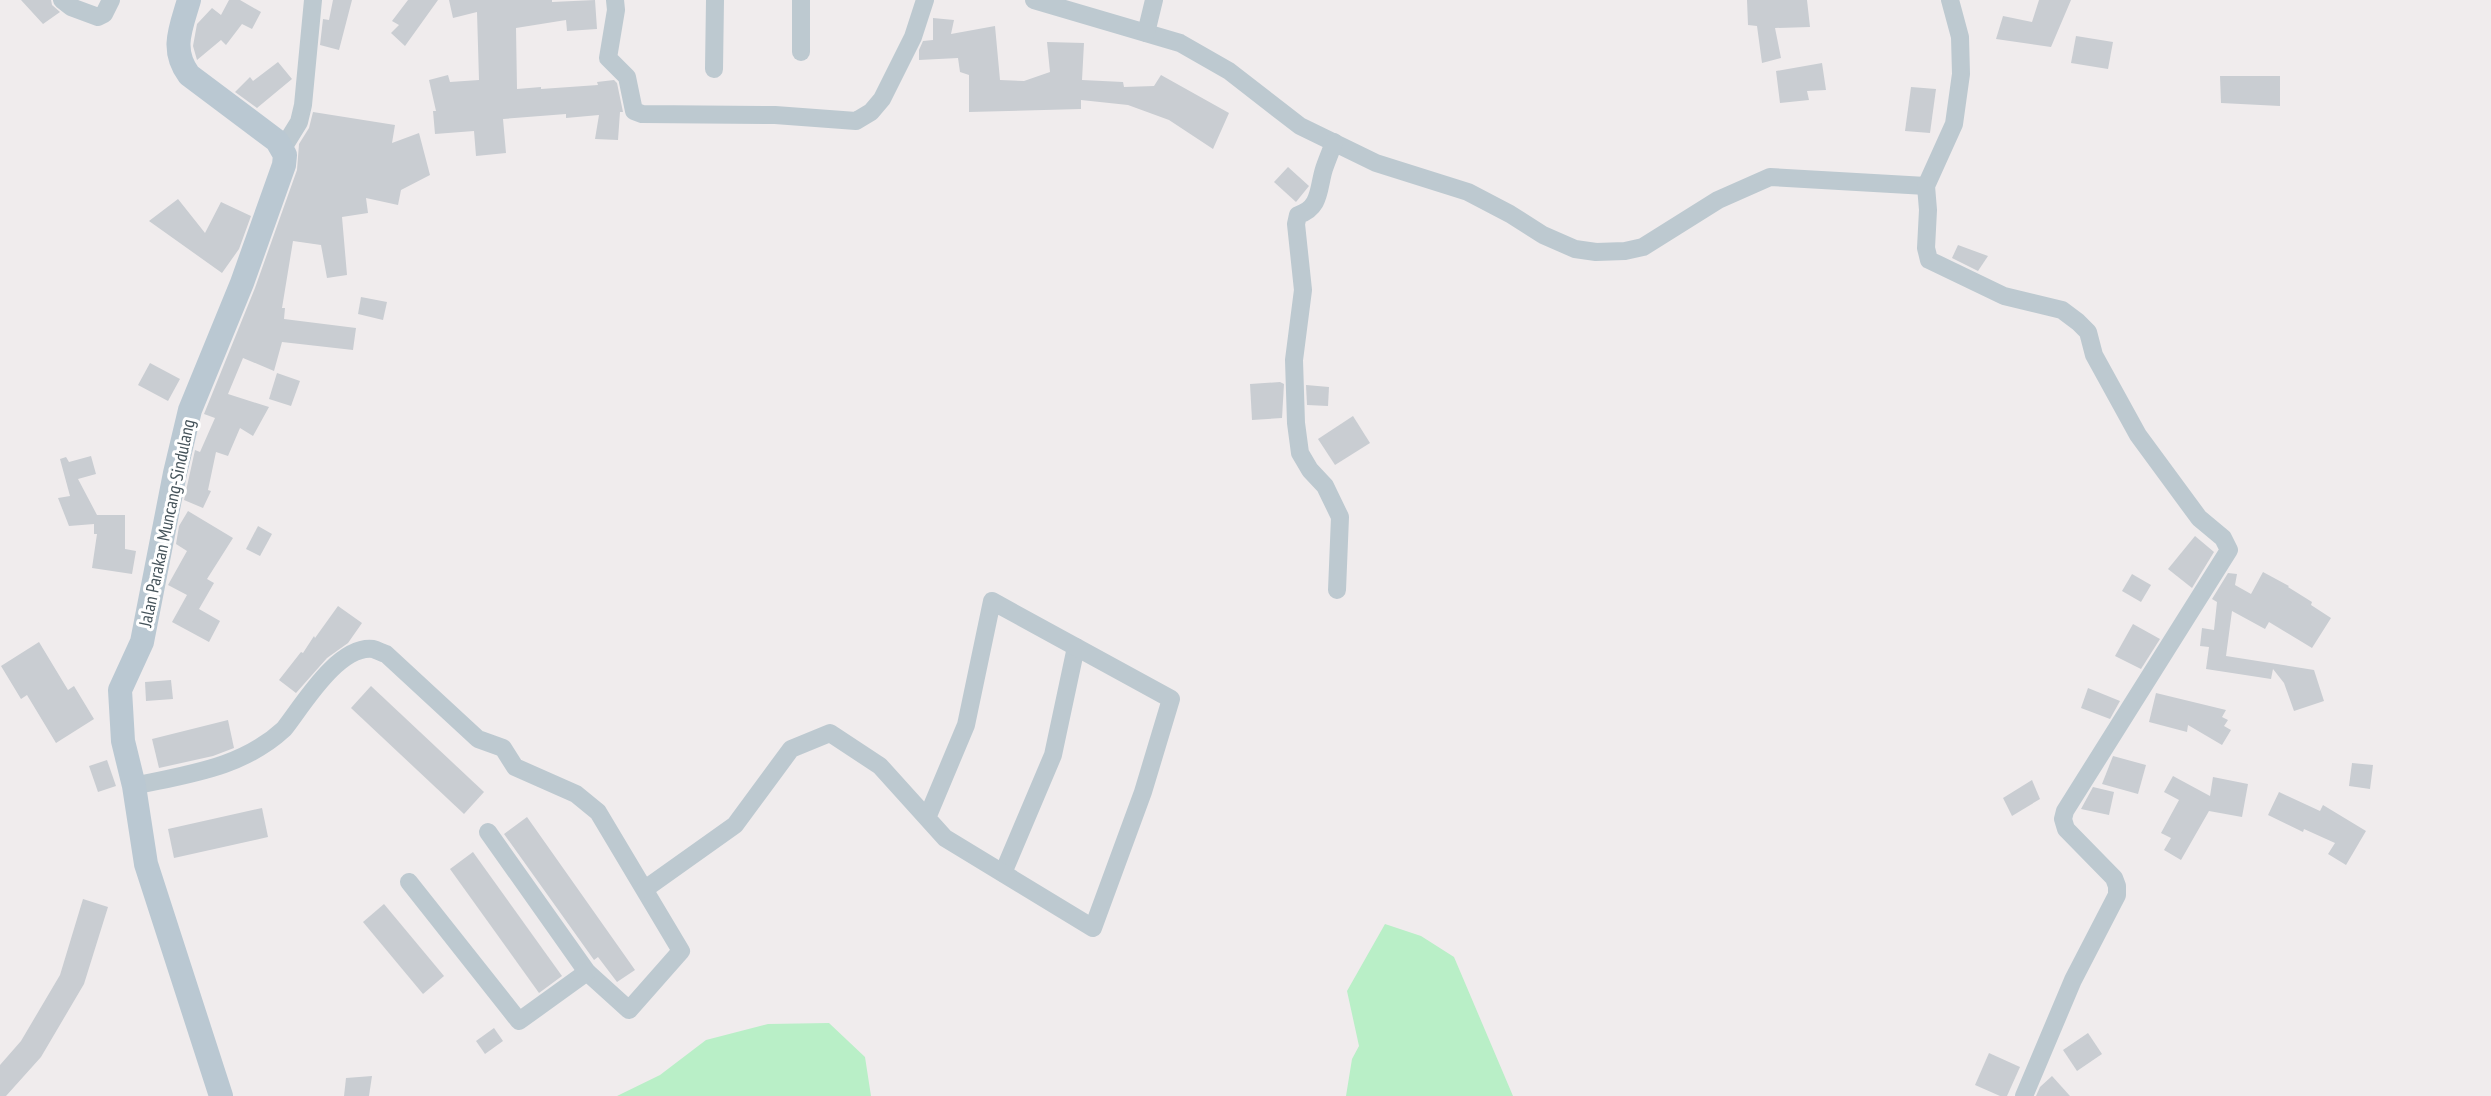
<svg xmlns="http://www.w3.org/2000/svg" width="2491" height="1096" font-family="'PT Sans Narrow',sans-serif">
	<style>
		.green { fill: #b9efc7 }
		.building { fill: #c9cdd2 }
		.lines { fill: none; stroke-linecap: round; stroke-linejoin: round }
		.street { stroke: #bdc9d0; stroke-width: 18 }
		.secondary { stroke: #bac8d2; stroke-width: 24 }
		.labels { text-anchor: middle; stroke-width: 6; stroke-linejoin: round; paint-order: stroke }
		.street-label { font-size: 18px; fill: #45535a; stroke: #fff }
	</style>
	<rect width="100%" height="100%" fill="#f0eced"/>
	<g class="green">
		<path d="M1385,924L1421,936L1454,957L1513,1096H1346L1352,1059L1359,1046L1347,991Z"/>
		<path d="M829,1023L865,1057L871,1096H617L660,1075L706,1040L768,1024Z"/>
	</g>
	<g class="building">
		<path d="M21,0H51L52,5L60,12L43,24Z"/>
		<path d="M229,0H240L261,12L252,29L242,24L226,45L221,40L197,60L193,46L197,24L212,8L221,15Z"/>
		<path d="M333,0H352L339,50L320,45L323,19L329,20Z"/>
		<path d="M408,0H438L405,46L391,33L399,25L392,21Z"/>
		<path d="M449,0H552V2L595,0L597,29L567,31L566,20L516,28L517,89L541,87V89L598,85L597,82L614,80L617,83L623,112H620L618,140L595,139L599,115L566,118V114L503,119L506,153L476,156L474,131L435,134L433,111H436L429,80L448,75L450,82L479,80L477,12L453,18Z"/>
		<path d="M1747,0H1807L1810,27L1775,28L1781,58L1762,63L1757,26L1748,25Z"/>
		<path d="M2039,0H2071L2051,47L1996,39L2003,16L2032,22Z"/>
		<path d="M933,18L954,20L951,34L995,26L1000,80L1024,81L1050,72L1047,42L1084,43L1082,80L1123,82L1124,87L1154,86L1161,75L1229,113L1213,149L1169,120L1128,105L1081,100V109L969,112V75L960,72L958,58L919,60V50L923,41L933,40Z"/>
		<path d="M2076,36L2113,42L2108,69L2071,63Z"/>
		<path d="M278,62L292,79L257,108L235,92L250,77L253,81Z"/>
		<path d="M1822,63L1826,90L1807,91L1809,100L1780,103L1776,71Z"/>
		<path d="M2220,76H2280V106L2221,103Z"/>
		<path d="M1911,87L1936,89L1930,133L1905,131Z"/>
		<path d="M313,112L395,125L392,143L419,133L430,175L401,190L398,205L366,198L368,213L342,217L347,275L327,278L321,245L293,241L282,308H285L284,319L356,328L353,350L282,342L274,371L243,358L228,394L269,407L253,436L240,428L228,456L216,452L208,490L211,491L203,508L184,500L195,450L200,452L215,418L204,414L255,288L297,170L299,144L309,128Z"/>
		<path d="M1288,167L1309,186L1296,202L1274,182Z"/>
		<path d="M178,199L205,233L221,202L251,216L239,249L222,273L149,221Z"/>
		<path d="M1958,245L1988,256L1978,271L1952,258Z"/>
		<path d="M361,297L387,302L383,320L358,314Z"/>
		<path d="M150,363L180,379L168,401L138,385Z"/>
		<path d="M277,373L300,381L291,406L269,399Z"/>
		<path d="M1280,382L1284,384L1282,418L1252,420L1250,384Z"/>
		<path d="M1306,385L1329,387L1328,406L1307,405Z"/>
		<path d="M1353,416L1370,443L1335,465L1318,439Z"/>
		<path d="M91,456L96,474L78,479L97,515H125V549L136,551L132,574L92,568L97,534H94V524L69,526L58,498L70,496L60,459L66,457L69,462Z"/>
		<path d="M188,511L233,538L207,579L214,583L199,609L220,621L209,642L172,622L187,595L168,585L187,551L176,544L179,526Z"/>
		<path d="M258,526L272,534L260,556L246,549Z"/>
		<path d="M2195,536L2214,552L2192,588L2168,569Z"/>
		<path d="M2263,572L2289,586L2288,587L2312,602L2311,605L2331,618L2312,648L2269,622L2265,629L2232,611L2226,656L2314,670L2324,701L2294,711L2284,683L2273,669L2271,679L2206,669L2209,647L2200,646L2202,628L2214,630L2217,602L2212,599L2228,573L2237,574L2235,585L2251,594Z"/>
		<path d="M2132,574L2151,585L2141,602L2122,591Z"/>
		<path d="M338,606L362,623L348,643L327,658L296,693L279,680L301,652L303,653L314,636L315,638Z"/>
		<path d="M2133,624L2160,639L2141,669L2115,656Z"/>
		<path d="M39,642L68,690L74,686L94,719L56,743L27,695L21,699L1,666Z"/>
		<path d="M171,680L173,699L146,701L145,682Z"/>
		<path d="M371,686L484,792L464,814L351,708Z"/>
		<path d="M2088,688L2120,701L2110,719L2081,708Z"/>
		<path d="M2156,693L2226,710L2222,717L2228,720L2224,726L2231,730L2222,745L2188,725L2187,732L2149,722Z"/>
		<path d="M228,720L234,748L213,756L159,768L152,739Z"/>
		<path d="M2113,756L2146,765L2138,794L2102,784Z"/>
		<path d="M107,760L116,786L98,792L89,766Z"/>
		<path d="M2352,763L2373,765L2370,789L2349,786Z"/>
		<path d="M2173,776L2210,796L2213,777L2248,784L2242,817L2209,811L2181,860L2164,850L2171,838L2161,833L2179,800L2164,792Z"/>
		<path d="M2032,780L2040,799L2012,816L2003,798Z"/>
		<path d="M2093,787L2114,792L2109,815L2081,809Z"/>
		<path d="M2279,792L2320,811L2323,805L2366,831L2346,865L2328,854L2335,843L2304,829L2303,832L2268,815Z"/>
		<path d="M262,808L268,837L174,858L168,829Z"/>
		<path d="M527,817L635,970L617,982L598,957L594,960L504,834Z"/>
		<path d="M473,852L562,976L539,993L450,869Z"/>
		<path d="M83,899L108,907L84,984L41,1057L6,1096H0V1065L21,1041L60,975Z"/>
		<path d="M384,904L444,976L423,994L363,922Z"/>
		<path d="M494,1028L503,1041L485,1054L476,1041Z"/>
		<path d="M2088,1033L2102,1054L2077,1071L2063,1050Z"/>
		<path d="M1989,1053L2020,1067L2007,1096H2000L1975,1085Z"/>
		<path d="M372,1076L369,1096H344L346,1078Z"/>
		<path d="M2052,1076L2070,1096H2036L2040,1087Z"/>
	</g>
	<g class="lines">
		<g class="street">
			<path d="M62,0L71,7L98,17L104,14L111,0"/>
			<path d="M615,0L616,10L608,58L627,77L634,111L642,114L775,115L856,121L871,112L882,99L913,37L925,0"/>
			<path d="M801,0V52"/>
			<path d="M1034,0L1180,43L1229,71L1300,126L1376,163L1468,192L1510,214L1543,235L1575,249L1596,252L1625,251L1643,247L1718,200L1770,177L1926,186"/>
			<path d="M1950,0L1960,37L1961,74L1954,124L1926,186L1928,210L1926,248L1929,260L2004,296L2062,310L2078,322L2088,332L2094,355L2138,435L2199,518L2223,538L2229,550L2065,811L2063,819L2066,829L2114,878L2117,886V895L2073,980L2024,1096"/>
			<path d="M1146,33L1154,0"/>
			<path d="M714,69L715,0"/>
			<path d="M1334,142C1331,151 1327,160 1324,169C1318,188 1321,208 1298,215L1296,224L1303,290L1294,360L1296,423L1300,453L1310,470L1325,486L1340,517L1337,590"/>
			<path d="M283,148L299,122L303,105L313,0"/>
			<path d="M134,786C188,774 242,768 284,729C303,705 338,645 373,649C377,650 382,653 386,654L478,739L503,748L515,767L576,794L598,812L681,951L629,1010L587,972L488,832"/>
			<path d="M1003,873L1053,755L1076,647"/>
			<path d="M409,882L519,1021L587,972"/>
			<path d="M645,889L735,825L791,749L830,733L880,766L945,838L1093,928L1143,792L1171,699L992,601L966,725L927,818"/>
		</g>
		<path class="secondary" d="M189,0C181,28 170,49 189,75L277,141L285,155L284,165L242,283L190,410L175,473L142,642L120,690L123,741L134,786L146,864L221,1096"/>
	</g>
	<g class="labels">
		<g class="street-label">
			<text transform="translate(167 523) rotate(-78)" y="6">Jalan Parakan Muncang-Sindulang</text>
		</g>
	</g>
</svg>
